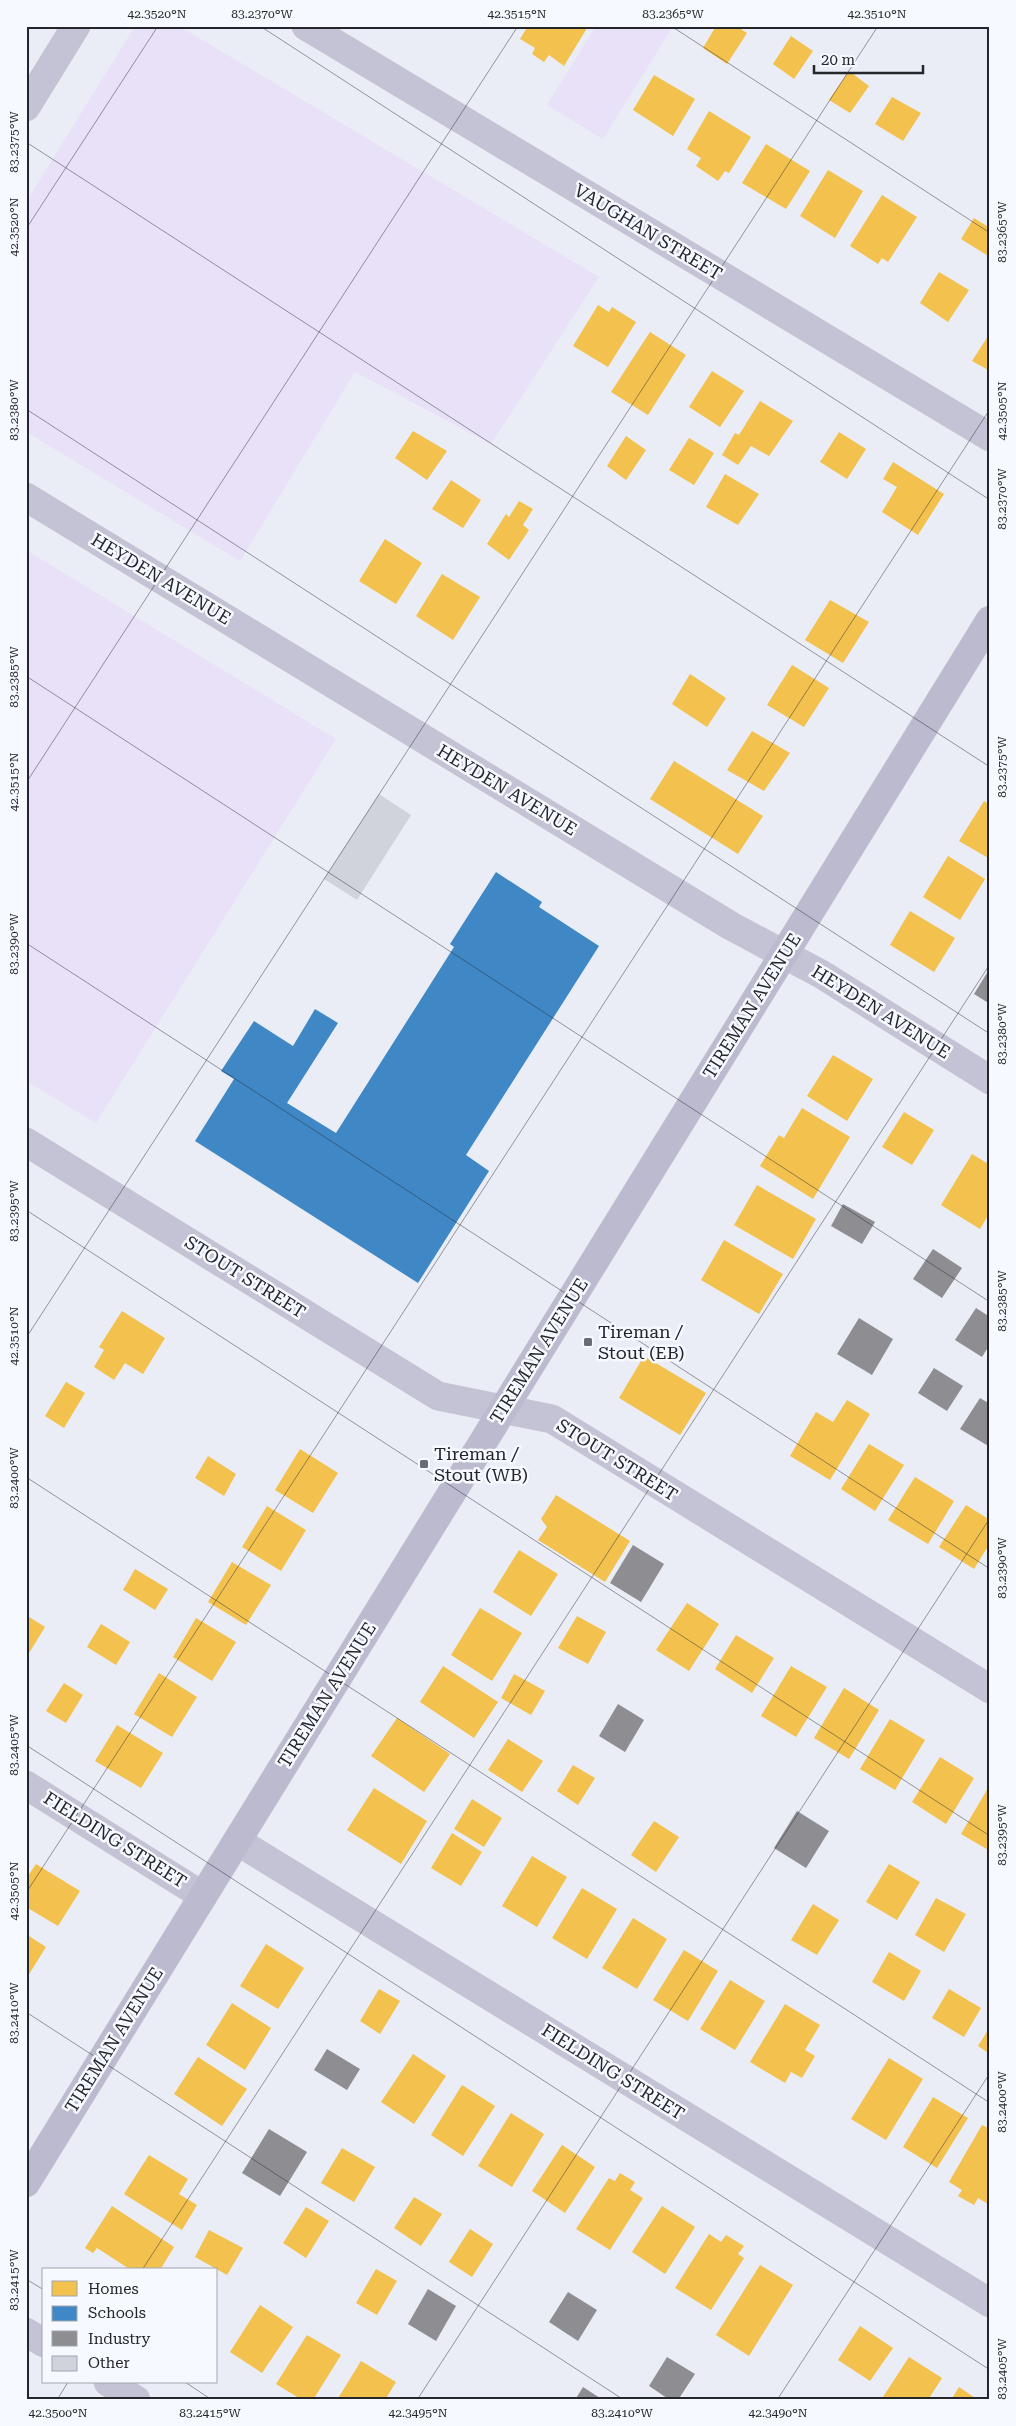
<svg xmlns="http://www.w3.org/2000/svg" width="1016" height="2426" font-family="'Roboto Serif',serif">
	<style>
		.green { fill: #e8e1f7 }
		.homes { fill: #f2c14e }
		.schools { fill: #3f88c5 }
		.industry { fill: #8d8d92 }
		.building { fill: #d0d4da }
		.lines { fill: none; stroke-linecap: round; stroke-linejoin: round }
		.street-casing { stroke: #c7cad1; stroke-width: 29 }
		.secondary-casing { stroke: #c7cad1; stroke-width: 29 }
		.street { stroke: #c4c2d5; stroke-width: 28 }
		.secondary { stroke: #bbbacf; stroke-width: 28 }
		.ticks { fill: none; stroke: #24262c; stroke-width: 1; stroke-opacity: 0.45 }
		.poi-dot { fill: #696c73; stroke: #f6f9ff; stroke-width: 2 }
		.labels { text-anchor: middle; stroke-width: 5; stroke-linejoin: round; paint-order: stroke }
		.street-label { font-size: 18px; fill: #24262c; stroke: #f6f9ff }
		.poi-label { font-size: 18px; fill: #24262c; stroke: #f6f9ff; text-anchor: start }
		.neatline { fill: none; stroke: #24262c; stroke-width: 2 }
		.ticks-label { font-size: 12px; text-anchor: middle; fill: #24262c }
	</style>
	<rect width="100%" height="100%" fill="#eaedf6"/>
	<g class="green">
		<path d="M135,26H179L599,277L491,444L355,372L240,561L26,432V202Z"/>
		<path d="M596,26H673L603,139L547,105Z"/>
		<path d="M26,550L336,739L96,1123L26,1081Z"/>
	</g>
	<g class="homes">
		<path d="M528,26H585L587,28L564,66L549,55L544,62L532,54L535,48L520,39Z"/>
		<path d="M716,26H736L747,33L727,64L703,48Z"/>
		<path d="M791,36L813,51L794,79L773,64Z"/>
		<path d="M849,71L869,86L850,113L829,100Z"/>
		<path d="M654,75L695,99L673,136L633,110Z"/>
		<path d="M892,97L921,113L903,141L875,124Z"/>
		<path d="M709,111L751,137L729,173L725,171L718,181L696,166L701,158L687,149Z"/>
		<path d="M766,144L810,171L786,209L742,183Z"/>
		<path d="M828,170L863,191L835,238L800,216Z"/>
		<path d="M882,195L917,217L888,262L882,258L878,264L850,246Z"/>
		<path d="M974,218L990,228V257L961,239Z"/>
		<path d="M939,272L969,290L948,322L920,303Z"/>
		<path d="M598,305L609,312L612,307L636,322L608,367L573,346Z"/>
		<path d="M650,332L686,355L648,415L611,392Z"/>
		<path d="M990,333V371L972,361Z"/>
		<path d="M712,371L744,391L720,427L689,407Z"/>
		<path d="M760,401L793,421L769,456L751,446L738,465L722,455L735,433L739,435Z"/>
		<path d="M413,431L447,451L427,480L395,458Z"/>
		<path d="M839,432L866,449L847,479L820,462Z"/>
		<path d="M626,436L646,450L626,480L607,466Z"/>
		<path d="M689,438L714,453L694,485L669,470Z"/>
		<path d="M893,462L944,494L918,535L882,512L897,487L883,479Z"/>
		<path d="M725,474L759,494L738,525L706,507Z"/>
		<path d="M451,480L481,500L463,528L432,509Z"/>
		<path d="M519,501L533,509L523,525L529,530L509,560L487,544L506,514L509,517Z"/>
		<path d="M385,539L422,563L396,604L359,581Z"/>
		<path d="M442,574L480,597L453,640L416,616Z"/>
		<path d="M830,600L869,622L843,663L805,640Z"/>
		<path d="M792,665L829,688L804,727L767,705Z"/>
		<path d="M690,674L726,698L707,727L672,704Z"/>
		<path d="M752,731L790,753L764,791L727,770Z"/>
		<path d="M674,761L763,816L738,854L650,799Z"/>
		<path d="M984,801L990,805V859L959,841Z"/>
		<path d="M948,856L985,879L960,920L923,897Z"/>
		<path d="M910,911L955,938L934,972L890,945Z"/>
		<path d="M833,1055L873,1079L847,1121L807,1096Z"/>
		<path d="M802,1108L850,1137L813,1199L760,1166L779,1135L784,1138Z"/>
		<path d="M904,1112L934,1130L912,1165L882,1147Z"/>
		<path d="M972,1154L990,1165V1212L980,1229L941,1205Z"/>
		<path d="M757,1185L816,1219L793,1259L734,1225Z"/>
		<path d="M724,1240L783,1274L759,1314L701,1280Z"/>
		<path d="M122,1311L165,1338L143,1374L125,1363L114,1380L94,1367L104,1350L99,1347Z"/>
		<path d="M644,1356L706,1393L680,1435L619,1398Z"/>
		<path d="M66,1382L85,1393L64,1428L45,1416Z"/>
		<path d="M847,1400L870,1414L830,1480L790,1456L816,1412L833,1422Z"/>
		<path d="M869,1444L904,1465L875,1511L841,1489Z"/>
		<path d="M300,1449L338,1473L313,1513L275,1490Z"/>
		<path d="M208,1456L236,1474L224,1496L195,1478Z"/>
		<path d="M915,1477L954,1501L928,1544L888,1520Z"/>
		<path d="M556,1495L630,1541L605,1582L538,1540L547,1527L541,1519Z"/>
		<path d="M966,1505L990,1520V1543L974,1569L939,1547Z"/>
		<path d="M267,1506L306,1530L281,1571L242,1547Z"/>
		<path d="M519,1550L558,1574L531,1616L493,1592Z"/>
		<path d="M232,1562L271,1585L246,1625L208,1602Z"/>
		<path d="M135,1569L168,1589L155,1610L123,1590Z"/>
		<path d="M687,1603L719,1624L689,1671L656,1650Z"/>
		<path d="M480,1608L522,1633L492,1681L451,1655Z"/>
		<path d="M26,1615L45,1627L26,1658Z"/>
		<path d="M577,1616L606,1632L588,1664L558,1648Z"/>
		<path d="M196,1618L236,1642L212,1681L173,1657Z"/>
		<path d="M101,1624L130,1642L116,1665L87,1647Z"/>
		<path d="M736,1635L774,1658L752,1693L715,1669Z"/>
		<path d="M443,1666L498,1702L474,1738L420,1702Z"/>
		<path d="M791,1666L827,1687L796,1737L761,1716Z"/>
		<path d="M159,1673L197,1697L172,1737L134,1714Z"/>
		<path d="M514,1674L545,1691L531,1715L501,1698Z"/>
		<path d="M64,1683L83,1695L66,1723L46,1711Z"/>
		<path d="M844,1688L879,1710L849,1759L814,1738Z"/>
		<path d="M397,1718L450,1754L424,1792L371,1756Z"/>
		<path d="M890,1719L925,1740L895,1790L860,1769Z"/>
		<path d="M117,1725L163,1753L141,1788L95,1761Z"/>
		<path d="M508,1739L543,1761L522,1792L488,1770Z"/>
		<path d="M940,1757L974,1778L946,1824L912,1802Z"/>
		<path d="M573,1765L595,1778L578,1805L557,1791Z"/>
		<path d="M374,1788L427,1821L401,1864L347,1830Z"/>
		<path d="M988,1788L990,1789V1851L961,1834Z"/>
		<path d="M472,1799L502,1818L484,1847L454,1829Z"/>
		<path d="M654,1821L679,1837L656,1872L631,1855Z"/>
		<path d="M452,1833L482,1852L461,1886L431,1868Z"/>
		<path d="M532,1856L567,1877L537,1927L502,1906Z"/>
		<path d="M36,1864L80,1891L58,1926L26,1907V1879Z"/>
		<path d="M889,1864L920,1882L897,1920L866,1902Z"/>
		<path d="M582,1888L617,1909L587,1959L552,1938Z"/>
		<path d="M936,1898L966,1914L944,1952L915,1935Z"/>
		<path d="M813,1904L839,1920L817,1955L791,1940Z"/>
		<path d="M633,1918L667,1939L637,1989L602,1968Z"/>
		<path d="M26,1934L46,1947L26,1979Z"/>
		<path d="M266,1944L304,1968L278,2009L240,1986Z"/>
		<path d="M684,1950L718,1971L688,2021L653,2000Z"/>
		<path d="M889,1952L921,1971L904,2001L872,1982Z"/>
		<path d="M730,1980L765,2001L735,2050L700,2029Z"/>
		<path d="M379,1989L400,2001L380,2034L360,2021Z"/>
		<path d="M949,1989L981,2008L964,2037L932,2018Z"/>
		<path d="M232,2003L271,2028L245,2070L206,2045Z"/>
		<path d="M785,2004L820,2025L805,2050L815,2056L802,2078L791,2072L785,2083L750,2062Z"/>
		<path d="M990,2027V2054L978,2046Z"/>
		<path d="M413,2054L446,2076L414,2124L381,2102Z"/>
		<path d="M198,2057L247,2089L222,2126L174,2094Z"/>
		<path d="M889,2058L923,2079L886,2140L851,2119Z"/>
		<path d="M462,2085L495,2106L463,2156L431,2135Z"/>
		<path d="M933,2097L968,2118L937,2168L903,2147Z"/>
		<path d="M511,2113L544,2134L512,2187L478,2166Z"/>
		<path d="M982,2125L990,2129V2201L988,2204L978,2198L974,2205L958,2196L962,2190L949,2182Z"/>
		<path d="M562,2145L595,2167L565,2213L532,2191Z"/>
		<path d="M342,2148L375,2167L354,2202L321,2183Z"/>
		<path d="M149,2155L188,2179L179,2194L197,2205L182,2230L124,2194Z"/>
		<path d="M620,2173L635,2182L630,2190L643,2198L610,2250L576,2229L609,2178L615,2181Z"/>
		<path d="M414,2197L442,2214L421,2246L394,2228Z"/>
		<path d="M112,2206L174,2247L160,2270H131L97,2248L93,2253L85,2248Z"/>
		<path d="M662,2206L695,2227L665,2274L632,2252Z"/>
		<path d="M306,2207L329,2221L306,2258L283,2243Z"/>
		<path d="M470,2229L493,2244L472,2277L449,2262Z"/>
		<path d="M209,2230L243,2248L227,2275L195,2257Z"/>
		<path d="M709,2234L721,2242L726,2235L744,2246L738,2254L744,2258L711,2310L675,2288Z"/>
		<path d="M760,2265L793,2285L749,2356L716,2335Z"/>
		<path d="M376,2269L397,2281L377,2315L356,2303Z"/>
		<path d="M260,2305L293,2327L262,2373L230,2352Z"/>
		<path d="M860,2326L893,2348L870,2381L838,2360Z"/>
		<path d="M307,2335L341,2355L313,2400H302L276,2384Z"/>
		<path d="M909,2357L942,2378L928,2400H881Z"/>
		<path d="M361,2361L396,2382L385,2400H337Z"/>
		<path d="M959,2387L978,2400H951Z"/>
	</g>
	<path class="schools" d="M496,872L542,902L539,907L599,946L466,1155L489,1171L418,1283L195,1141L234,1079L221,1071L254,1021L293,1046L315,1009L338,1023L287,1103L336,1133L454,947L450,944Z"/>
	<g class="industry">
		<path d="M990,968V1004L974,994Z"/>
		<path d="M843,1204L875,1222L862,1244L831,1226Z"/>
		<path d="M933,1249L962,1268L942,1298L913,1279Z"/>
		<path d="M976,1308L990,1317V1344L982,1357L955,1340Z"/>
		<path d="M859,1318L893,1339L872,1375L837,1354Z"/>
		<path d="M934,1368L963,1386L947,1411L918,1393Z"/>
		<path d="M980,1398L990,1404V1447L960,1429Z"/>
		<path d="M633,1545L664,1564L641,1602L610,1583Z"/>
		<path d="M618,1704L644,1720L625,1752L599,1736Z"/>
		<path d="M797,1811L829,1831L806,1868L774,1848Z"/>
		<path d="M327,2049L360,2069L347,2090L314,2070Z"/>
		<path d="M269,2129L307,2152L280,2196L242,2173Z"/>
		<path d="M428,2289L456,2306L436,2341L408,2324Z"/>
		<path d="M568,2292L597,2310L578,2341L549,2322Z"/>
		<path d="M667,2357L695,2374L678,2400H670L649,2386Z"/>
		<path d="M583,2387L603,2400H575Z"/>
	</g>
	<path class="building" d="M379,794L411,815L357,900L324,879Z"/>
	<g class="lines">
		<defs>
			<g id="street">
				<path d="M306,26L990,437"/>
				<path d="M26,107L76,26"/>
				<path d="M26,497L731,926L821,974L990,1080"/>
				<path d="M26,1142L438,1396L552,1419L990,1689"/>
				<path d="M26,1785L203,1896"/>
				<path d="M237,1841L990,2303"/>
				<path d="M26,2332L44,2343"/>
				<path d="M108,2382L136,2400"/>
			</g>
			<path id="secondary" d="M26,2183L990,620"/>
		</defs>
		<use href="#street" class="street-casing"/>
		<use href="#secondary" class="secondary-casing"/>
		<use href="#street" class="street"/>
		<use href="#secondary" class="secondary"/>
	</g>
	<path class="ticks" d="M260,26L990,500M671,26L990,233M26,142L990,767M26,229L158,26M26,409L990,1034M26,676L990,1302M26,783L518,26M26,943L990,1569M26,1210L990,1836M26,1338L878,26M26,1477L990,2103M26,1745L990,2370M26,1893L990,409M26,2012L624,2400M142,2270L990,964M26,2279L44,2290M185,2382L212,2400M57,2400L68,2382M417,2400L990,1518M777,2400L990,2073"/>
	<g class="poi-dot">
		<rect x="583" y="1337" width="10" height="10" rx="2.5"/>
		<rect x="419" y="1459" width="10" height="10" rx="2.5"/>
	</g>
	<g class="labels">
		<g class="street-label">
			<text transform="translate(648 232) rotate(31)" y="6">VAUGHAN STREET</text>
			<text transform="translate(161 579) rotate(31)" y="6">HEYDEN AVENUE</text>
			<text transform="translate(507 790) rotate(31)" y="6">HEYDEN AVENUE</text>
			<text transform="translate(752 1006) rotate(-58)" y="6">TIREMAN AVENUE</text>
			<text transform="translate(881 1012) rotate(32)" y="6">HEYDEN AVENUE</text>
			<text transform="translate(245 1277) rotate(32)" y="6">STOUT STREET</text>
			<text transform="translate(539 1351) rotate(-58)" y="6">TIREMAN AVENUE</text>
			<text transform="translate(617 1460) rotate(32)" y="6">STOUT STREET</text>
			<text transform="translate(327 1695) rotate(-58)" y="6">TIREMAN AVENUE</text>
			<text transform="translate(115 1840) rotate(32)" y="6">FIELDING STREET</text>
			<text transform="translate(114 2040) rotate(-58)" y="6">TIREMAN AVENUE</text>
			<text transform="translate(613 2072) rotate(32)" y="6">FIELDING STREET</text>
		</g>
		<g class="poi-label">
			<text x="598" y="1338">Tireman /<tspan x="598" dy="21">Stout (EB)</tspan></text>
			<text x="434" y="1460">Tireman /<tspan x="434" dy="21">Stout (WB)</tspan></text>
		</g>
	</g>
	<rect width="1016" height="2426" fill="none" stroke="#f6f9ff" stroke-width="55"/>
	<rect x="42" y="2268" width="175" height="115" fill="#f6f9ff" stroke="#a2a5ab"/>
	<rect x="52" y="2281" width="25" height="15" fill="#f2c14e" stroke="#a2a5ab"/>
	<text x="88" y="2294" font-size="15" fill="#24262c">Homes</text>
	<rect x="52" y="2306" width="25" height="15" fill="#3f88c5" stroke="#a2a5ab"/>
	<text x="88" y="2318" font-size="15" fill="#24262c">Schools</text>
	<rect x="52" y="2331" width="25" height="15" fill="#8d8d92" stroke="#a2a5ab"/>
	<text x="88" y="2344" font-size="15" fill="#24262c">Industry</text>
	<rect x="52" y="2356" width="25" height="15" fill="#d0d4da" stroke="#a2a5ab"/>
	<text x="88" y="2368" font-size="15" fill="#24262c">Other</text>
	<path d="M814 65v8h109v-8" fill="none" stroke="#24262c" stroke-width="2.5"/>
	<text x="821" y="65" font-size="15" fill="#24262c" stroke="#f6f9ff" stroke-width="4" paint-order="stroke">20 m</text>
	<rect x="28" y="28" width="960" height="2370" class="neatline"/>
	<g class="ticks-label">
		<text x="157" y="18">42.3520°N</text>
		<text x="262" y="18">83.2370°W</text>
		<text x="517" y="18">42.3515°N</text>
		<text x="673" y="18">83.2365°W</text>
		<text x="877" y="18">42.3510°N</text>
		<text transform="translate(14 142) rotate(-90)" y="4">83.2375°W</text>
		<text transform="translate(14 227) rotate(-90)" y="4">42.3520°N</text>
		<text transform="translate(1002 232) rotate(-90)" y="4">83.2365°W</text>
		<text transform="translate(14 410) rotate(-90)" y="4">83.2380°W</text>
		<text transform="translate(1002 411) rotate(-90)" y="4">42.3505°N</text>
		<text transform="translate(1002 499) rotate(-90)" y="4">83.2370°W</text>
		<text transform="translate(14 677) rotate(-90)" y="4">83.2385°W</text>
		<text transform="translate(1002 767) rotate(-90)" y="4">83.2375°W</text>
		<text transform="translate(14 782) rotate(-90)" y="4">42.3515°N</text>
		<text transform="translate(14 944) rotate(-90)" y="4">83.2390°W</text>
		<text transform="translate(1002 1034) rotate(-90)" y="4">83.2380°W</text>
		<text transform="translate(14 1211) rotate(-90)" y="4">83.2395°W</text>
		<text transform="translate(1002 1301) rotate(-90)" y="4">83.2385°W</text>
		<text transform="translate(14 1336) rotate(-90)" y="4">42.3510°N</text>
		<text transform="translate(14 1478) rotate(-90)" y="4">83.2400°W</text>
		<text transform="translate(1002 1568) rotate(-90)" y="4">83.2390°W</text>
		<text transform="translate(14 1745) rotate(-90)" y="4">83.2405°W</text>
		<text transform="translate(1002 1835) rotate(-90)" y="4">83.2395°W</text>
		<text transform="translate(14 1891) rotate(-90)" y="4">42.3505°N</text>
		<text transform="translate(14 2013) rotate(-90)" y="4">83.2410°W</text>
		<text transform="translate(1002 2102) rotate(-90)" y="4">83.2400°W</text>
		<text transform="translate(14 2280) rotate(-90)" y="4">83.2415°W</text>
		<text transform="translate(1002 2369) rotate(-90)" y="4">83.2405°W</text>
		<text x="58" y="2417">42.3500°N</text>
		<text x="210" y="2417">83.2415°W</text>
		<text x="418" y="2417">42.3495°N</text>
		<text x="622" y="2417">83.2410°W</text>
		<text x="778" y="2417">42.3490°N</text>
	</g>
</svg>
